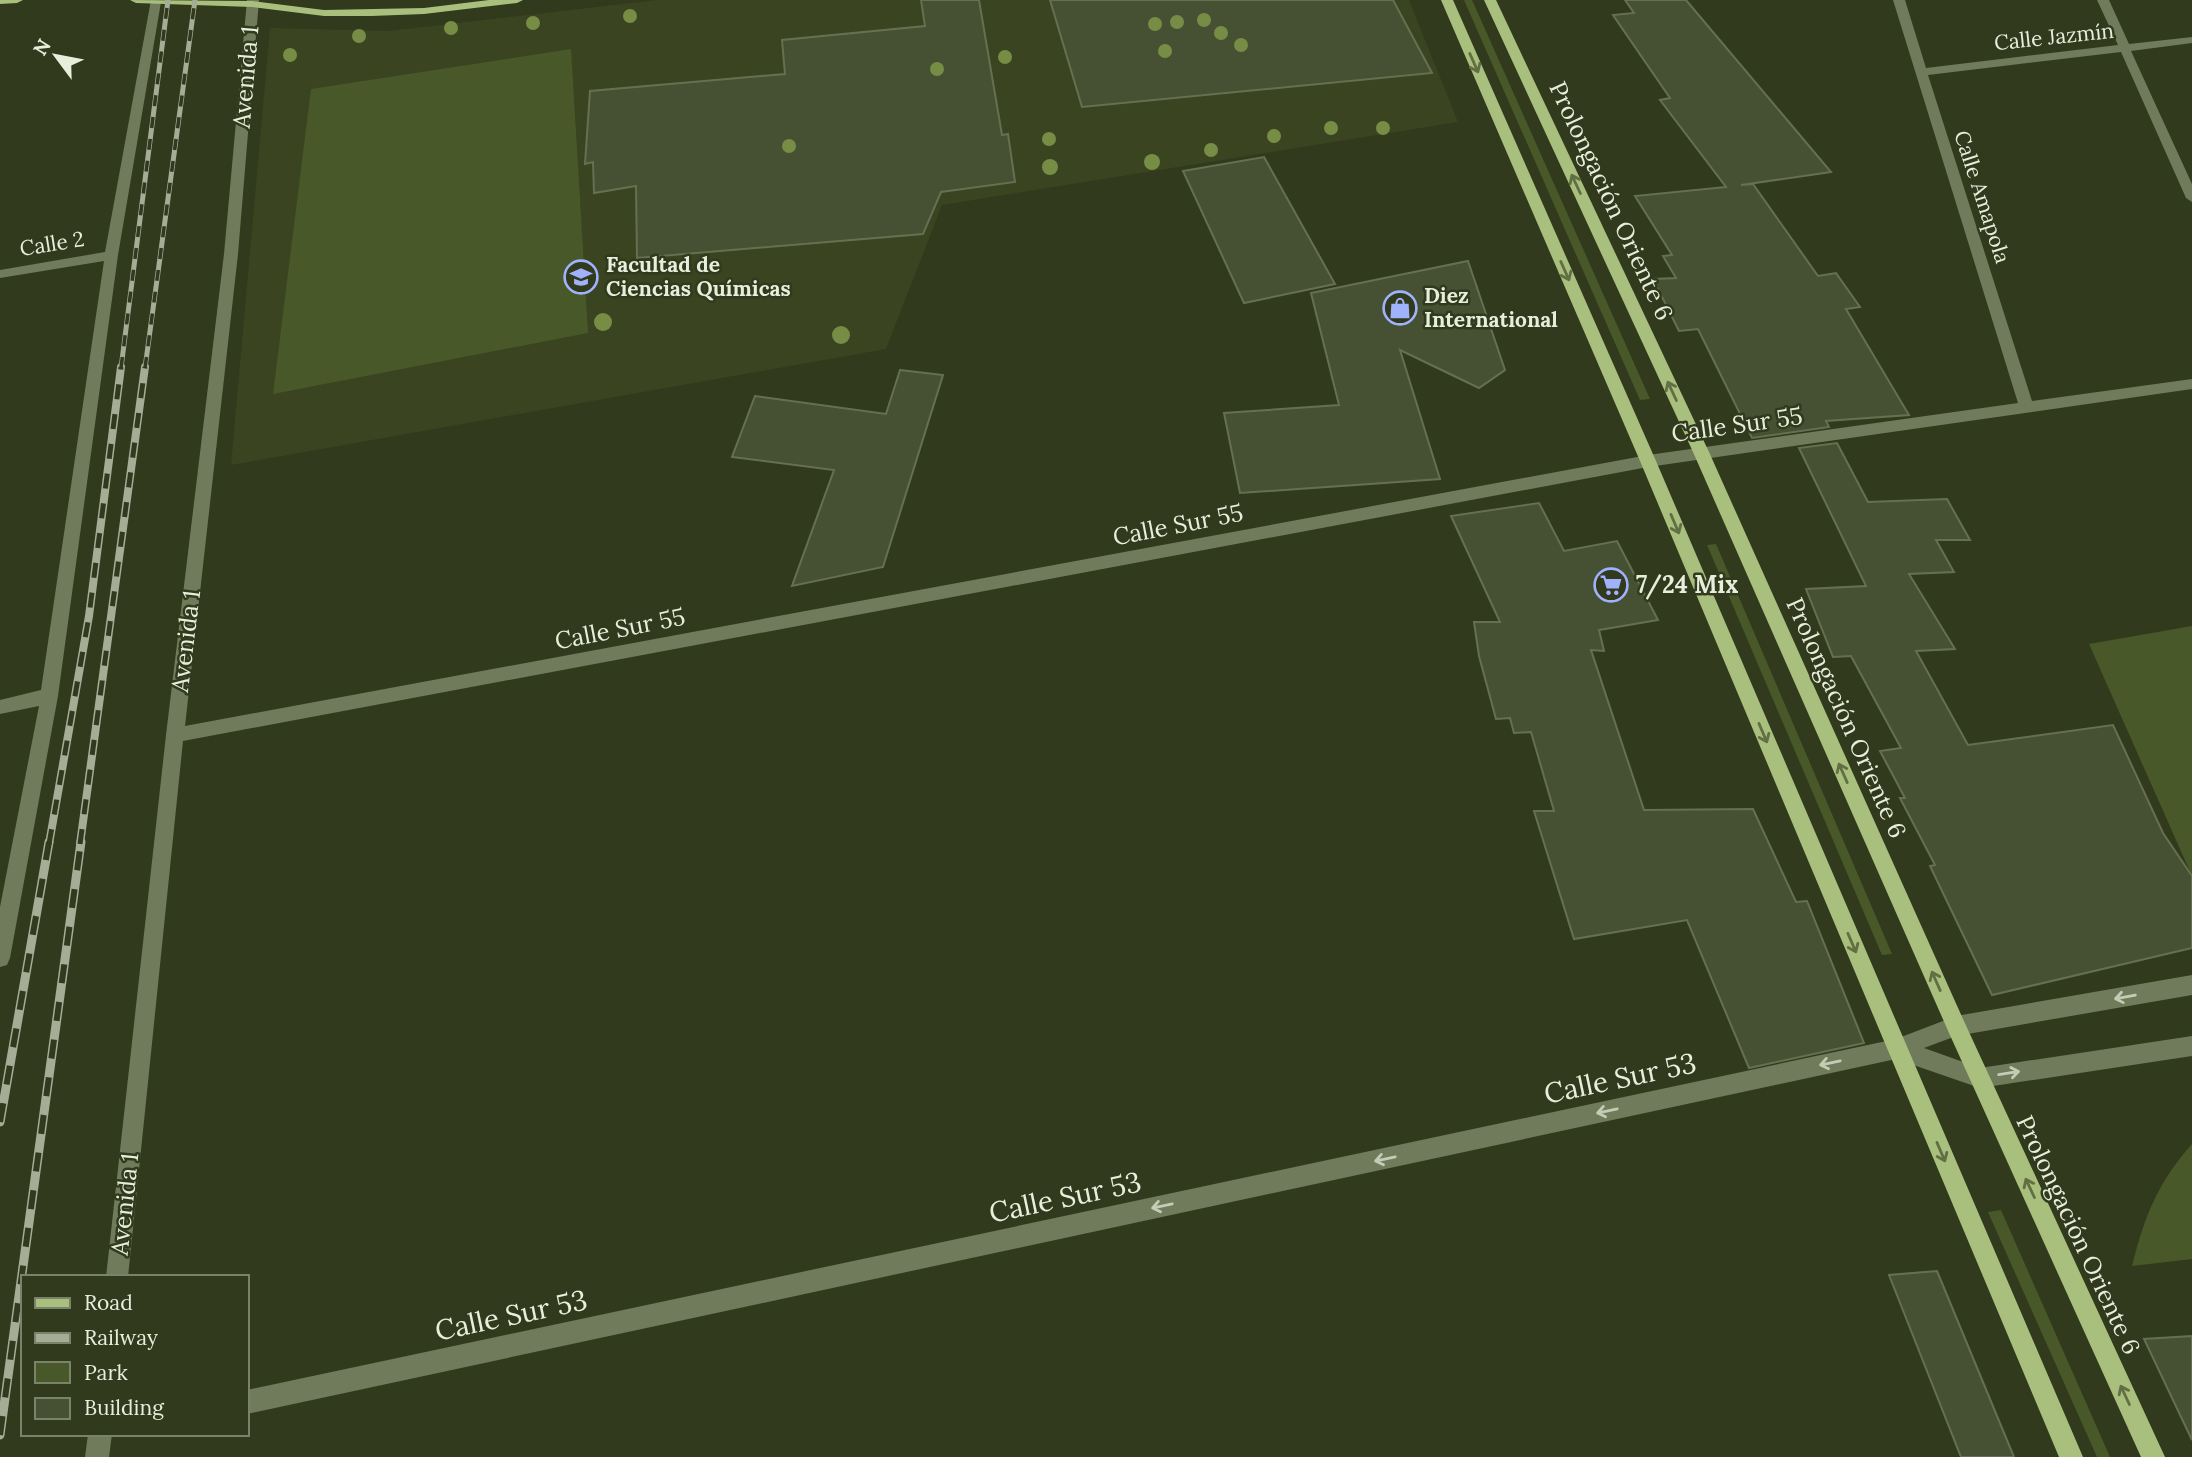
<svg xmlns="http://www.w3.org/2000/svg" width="2192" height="1457" font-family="Lora,serif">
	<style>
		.built { fill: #3a4421 }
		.green { fill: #495829 }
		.building { fill: #465033; stroke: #667051; stroke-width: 2 }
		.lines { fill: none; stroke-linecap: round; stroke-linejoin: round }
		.minor { fill: #707b5b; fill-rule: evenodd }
		.major { fill: #a9bf7d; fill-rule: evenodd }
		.rail-far2-casing { stroke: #a5ad97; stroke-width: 5 }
		.rail-far1-casing { stroke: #a5ad97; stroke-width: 8 }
		.rail-casing { stroke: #a5ad97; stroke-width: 9 }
		.rail-far2 { stroke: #313a1d; stroke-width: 3.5; stroke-dasharray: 11; stroke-linecap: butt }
		.rail-far1 { stroke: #313a1d; stroke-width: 5; stroke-dasharray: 15; stroke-linecap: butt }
		.rail { stroke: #313a1d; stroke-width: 6; stroke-dasharray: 19; stroke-linecap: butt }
		.tree { fill: #778d46 }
		.oneway { stroke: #616f43 }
		.oneway2 { stroke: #c3ccb5 }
		.labels { text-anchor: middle; stroke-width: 5; stroke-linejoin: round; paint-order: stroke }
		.far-street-label { font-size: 21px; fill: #e7eedc; stroke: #313a1d }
		.far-poi-label { font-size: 21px; font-weight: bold; fill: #e7eedc; stroke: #313a1d; text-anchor: start }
		.street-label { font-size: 24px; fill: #e7eedc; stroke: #313a1d }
		.poi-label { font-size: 24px; font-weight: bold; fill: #e7eedc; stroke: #313a1d; text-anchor: start }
		.near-street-label { font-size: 28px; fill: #e7eedc; stroke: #313a1d }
	</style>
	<rect width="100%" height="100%" fill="#313a1d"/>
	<path class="built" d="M657,0H1409L1458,122L942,205L886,349L231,465L270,28L389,31Z"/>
	<g class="green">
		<path d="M1464,0H1472L1650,399L1640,400Z"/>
		<path d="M571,49L588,333L273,394L311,89Z"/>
		<path d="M1716,544L1892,954L1882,955L1707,545Z"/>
		<path d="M2192,626V876L2089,644Z"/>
		<path d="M2192,1144V1259L2132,1266C2144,1217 2158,1182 2192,1144Z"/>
		<path d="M2001,1210L2110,1457H2097L1988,1212Z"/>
	</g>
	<g class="building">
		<path d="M921,0H979L1002,135L1008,134L1015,182L941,192L923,234L637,258L636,186L594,193L593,162L585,164L590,91L785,74L782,40L925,26Z"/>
		<path d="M1050,0H1393L1432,73L1082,107Z"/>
		<path d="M1625,0H1686L1831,172L1741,185L1753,184L1818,276L1836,273L1860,307L1846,309L1909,415L1826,421L1829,427L1752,438L1698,329L1679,331L1653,279L1676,278L1663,256L1672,255L1635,196L1726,187L1660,100L1670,98L1613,15L1634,13Z"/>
		<path d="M1264,157L1335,284L1244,303L1183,171Z"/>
		<path d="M1468,261L1505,370L1479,388L1400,350L1440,479L1240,493L1224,413L1339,405L1311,293Z"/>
		<path d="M900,370L943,375L883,567L792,586L834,470L732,457L755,396L886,414Z"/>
		<path d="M1837,443L1868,502L1947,499L1970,540H1936L1954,572L1909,574L1955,649L1916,651L1968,745L2113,725L2163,833L2192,876V948L1992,995L1930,866L1935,865L1900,798H1905L1880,751L1901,748L1851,656L1833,657L1806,589L1866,586L1799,448Z"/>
		<path d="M1539,503L1564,551L1617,541L1658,620L1599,630L1604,651L1591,650L1644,810L1753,809L1796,902L1807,901L1864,1043L1749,1068L1687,920L1574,939L1534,811H1554L1531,732L1514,733L1510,718L1496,719L1479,656L1474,622H1500L1451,516Z"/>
		<path d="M1937,1271L2014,1457H1961L1889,1275Z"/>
		<path d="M2192,1336V1440L2144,1339Z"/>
	</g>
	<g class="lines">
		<g class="minor">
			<path d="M151,0L161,2L118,255L58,696L10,958L7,965L0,967V907L39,706L0,714V700L41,690L104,261L0,278V270L105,252Z"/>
			<path d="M247,0H259L238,254L185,726L1648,455L2018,403L1893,0H1905L1926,68L2118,45L2097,0H2109L2129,44L2192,37V43L2131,51L2192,184V202L2186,198L2121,52L1928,75L2032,401L2192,379V389L1648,467L183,741L128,1277H106L166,735L224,254Z"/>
			<path d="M2192,975V995L1956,1036L1924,1048L1980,1068L2192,1036V1056L1980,1088L1896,1059L247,1414V1390L1896,1039L1956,1016Z"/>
			<path d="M88,1434H112L109,1457H85Z"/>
		</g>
		<g class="major">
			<path d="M0,0H23L17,3L0,4Z"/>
			<path d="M130,0L252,1L324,10L424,8L489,0H523L517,3L424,14L371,16H324L252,7L136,3Z"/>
			<path d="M1441,0H1453L1656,461L2083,1457H2059L1640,461Z"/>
			<path d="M1484,0H1496L1709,452L1963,1019L2165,1457H2141L1949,1033L1693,452Z"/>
		</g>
		<defs>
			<g id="rail-far2">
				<path d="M121,368L168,0"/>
				<path d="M145,368L195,0"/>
			</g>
			<g id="rail-far1">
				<path d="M49,844L89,616L121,367"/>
				<path d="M80,844L145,367"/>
			</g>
			<g id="rail">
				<path d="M0,1122L49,842"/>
				<path d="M0,1435L81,842"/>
			</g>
		</defs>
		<use href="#rail-far2" class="rail-far2-casing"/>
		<use href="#rail-far1" class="rail-far1-casing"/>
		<use href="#rail" class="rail-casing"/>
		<use href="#rail-far2" class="rail-far2"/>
		<use href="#rail-far1" class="rail-far1"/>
		<use href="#rail" class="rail"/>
	</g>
	<g class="tree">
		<circle cx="630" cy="16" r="7"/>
		<circle cx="1204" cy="20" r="7"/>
		<circle cx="1177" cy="22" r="7"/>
		<circle cx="533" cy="23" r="7"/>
		<circle cx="1155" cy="24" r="7"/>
		<circle cx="451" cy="28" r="7"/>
		<circle cx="1221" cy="33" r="7"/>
		<circle cx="359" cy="36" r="7"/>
		<circle cx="1241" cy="45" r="7"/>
		<circle cx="1165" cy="51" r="7"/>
		<circle cx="290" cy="55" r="7"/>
		<circle cx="1005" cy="57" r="7"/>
		<circle cx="937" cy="69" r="7"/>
		<circle cx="1331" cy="128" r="7"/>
		<circle cx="1383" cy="128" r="7"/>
		<circle cx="1274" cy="136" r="7"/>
		<circle cx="1049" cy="139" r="7"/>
		<circle cx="789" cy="146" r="7"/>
		<circle cx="1211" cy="150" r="7"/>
		<circle cx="1152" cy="162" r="8"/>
		<circle cx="1050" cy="167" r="8"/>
		<circle cx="603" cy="322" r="9"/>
		<circle cx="841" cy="335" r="9"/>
	</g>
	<defs><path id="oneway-shaft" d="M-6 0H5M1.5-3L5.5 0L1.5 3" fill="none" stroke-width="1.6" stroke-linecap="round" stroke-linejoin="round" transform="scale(1.75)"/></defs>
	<g class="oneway">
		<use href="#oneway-shaft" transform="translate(1474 63) rotate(66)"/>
		<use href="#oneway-shaft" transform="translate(1576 184) rotate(-115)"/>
		<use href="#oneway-shaft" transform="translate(1565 271) rotate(66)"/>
		<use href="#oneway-shaft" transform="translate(1672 391) rotate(-115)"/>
		<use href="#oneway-shaft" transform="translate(1675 524) rotate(67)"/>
		<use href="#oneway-shaft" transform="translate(1763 733) rotate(67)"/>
		<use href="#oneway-shaft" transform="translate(1843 773) rotate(-114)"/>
		<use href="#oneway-shaft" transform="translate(1852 943) rotate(67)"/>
		<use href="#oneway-shaft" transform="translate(1936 981) rotate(-114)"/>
		<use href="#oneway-shaft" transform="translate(1941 1152) rotate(67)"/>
		<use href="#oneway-shaft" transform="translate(2030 1188) rotate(-115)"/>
		<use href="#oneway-shaft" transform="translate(2125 1395) rotate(-115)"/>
	</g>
	<g class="oneway2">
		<use href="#oneway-shaft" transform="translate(2125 997) rotate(170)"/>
		<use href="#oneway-shaft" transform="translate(1830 1063) rotate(168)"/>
		<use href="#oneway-shaft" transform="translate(2009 1073) rotate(-9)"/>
		<use href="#oneway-shaft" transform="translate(1607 1111) rotate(168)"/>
		<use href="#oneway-shaft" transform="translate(1385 1159) rotate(168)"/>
		<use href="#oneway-shaft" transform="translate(1162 1206) rotate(168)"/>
	</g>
	<defs>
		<symbol id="university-ring" viewBox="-11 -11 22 22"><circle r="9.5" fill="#313a1d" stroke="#a1b2fd" stroke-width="1.5"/><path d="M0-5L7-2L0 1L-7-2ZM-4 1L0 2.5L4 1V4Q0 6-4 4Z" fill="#a1b2fd"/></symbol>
		<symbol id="shop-ring" viewBox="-11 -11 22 22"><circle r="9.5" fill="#313a1d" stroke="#a1b2fd" stroke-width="1.5"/><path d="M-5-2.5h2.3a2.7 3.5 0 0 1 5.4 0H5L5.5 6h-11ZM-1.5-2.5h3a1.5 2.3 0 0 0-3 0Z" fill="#a1b2fd"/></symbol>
		<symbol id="supermarket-ring" viewBox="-11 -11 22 22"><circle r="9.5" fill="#313a1d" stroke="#a1b2fd" stroke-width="1.5"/><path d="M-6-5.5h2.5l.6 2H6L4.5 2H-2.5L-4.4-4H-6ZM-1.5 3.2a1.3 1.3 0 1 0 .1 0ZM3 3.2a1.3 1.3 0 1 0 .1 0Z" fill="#a1b2fd"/></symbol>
	</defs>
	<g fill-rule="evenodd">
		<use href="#university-ring" x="562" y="258" width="38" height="38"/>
		<use href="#shop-ring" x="1381" y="289" width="38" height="38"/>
		<use href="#supermarket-ring" x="1592" y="566" width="38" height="38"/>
	</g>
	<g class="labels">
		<g class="far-street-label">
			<text transform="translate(2054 37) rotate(-6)" y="7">Calle Jazmín</text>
			<text transform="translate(1982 197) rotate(72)" y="7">Calle Amapola</text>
			<text transform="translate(52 244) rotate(-9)" y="7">Calle 2</text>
		</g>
		<g class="far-poi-label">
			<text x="606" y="272">Facultad de<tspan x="606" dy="24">Ciencias Químicas</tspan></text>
			<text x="1424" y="303">Diez<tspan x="1424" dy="24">International</tspan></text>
		</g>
		<g class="street-label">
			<text transform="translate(246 77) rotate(-85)" y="8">Avenida 1</text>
			<text transform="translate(1611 201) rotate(65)" y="8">Prolongación Oriente 6</text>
			<text transform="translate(1737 425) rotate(-8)" y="8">Calle Sur 55</text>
			<text transform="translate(1178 525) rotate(-11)" y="8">Calle Sur 55</text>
			<text transform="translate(620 629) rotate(-11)" y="8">Calle Sur 55</text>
			<text transform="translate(186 641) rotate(-83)" y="8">Avenida 1</text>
			<text transform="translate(1846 718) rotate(66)" y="8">Prolongación Oriente 6</text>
			<text transform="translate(125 1204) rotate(-84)" y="8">Avenida 1</text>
			<text transform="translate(2078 1235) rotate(65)" y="8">Prolongación Oriente 6</text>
		</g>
		<g class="poi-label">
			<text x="1636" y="593">7/24 Mix</text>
		</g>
		<g class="near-street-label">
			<text transform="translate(1620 1078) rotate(-12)" y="10">Calle Sur 53</text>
			<text transform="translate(1065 1197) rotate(-12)" y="10">Calle Sur 53</text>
			<text transform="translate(511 1315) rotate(-12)" y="10">Calle Sur 53</text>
		</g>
	</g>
	<rect x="21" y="1275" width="228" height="161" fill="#313a1d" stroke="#7a8269" stroke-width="2"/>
	<rect x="35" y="1298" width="35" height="10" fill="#a9bf7d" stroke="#7a8269" stroke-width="2"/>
	<text x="84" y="1310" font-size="21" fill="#e7eedc">Road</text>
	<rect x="35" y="1333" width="35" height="10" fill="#a5ad97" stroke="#7a8269" stroke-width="2"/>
	<text x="84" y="1345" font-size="21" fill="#e7eedc">Railway</text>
	<rect x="35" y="1362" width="35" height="21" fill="#495829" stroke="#7a8269" stroke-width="2"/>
	<text x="84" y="1380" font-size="21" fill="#e7eedc">Park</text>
	<rect x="35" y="1398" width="35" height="21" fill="#465033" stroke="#7a8269" stroke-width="2"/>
	<text x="84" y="1415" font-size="21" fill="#e7eedc">Building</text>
	<g transform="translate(56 56) rotate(302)" stroke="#313a1d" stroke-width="5" paint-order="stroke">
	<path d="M0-5L12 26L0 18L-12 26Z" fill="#e7eedc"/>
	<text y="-10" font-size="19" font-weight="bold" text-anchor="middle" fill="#e7eedc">N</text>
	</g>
</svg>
